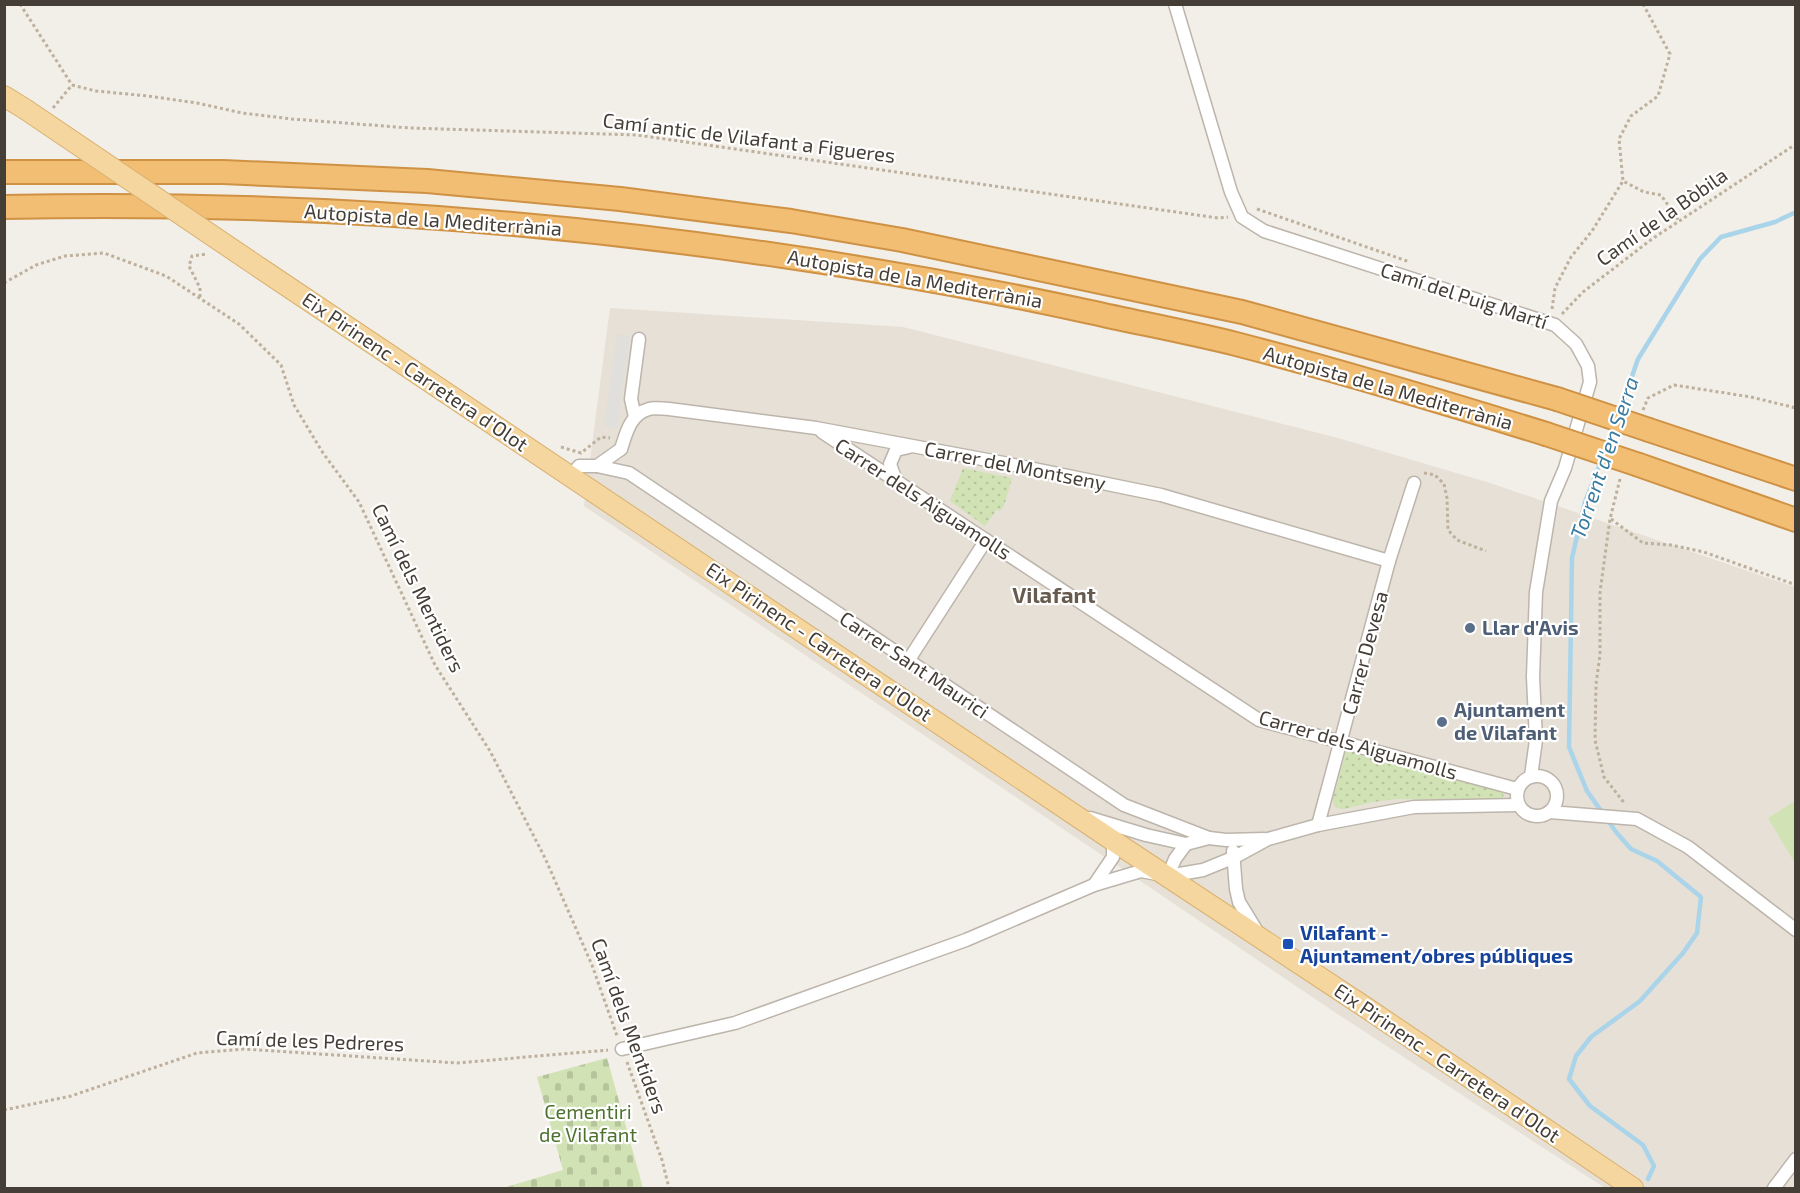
<svg xmlns="http://www.w3.org/2000/svg" width="1800" height="1193" font-family="'Exo 2',sans-serif">
	<style>
		.residential { fill: #e6e0d6 }
		.grass { fill: url(#grass-dots) }
		.cemetery { fill: url(#cemetery-stones) }
		.park { fill: #d1e3b4 }
		.parking { fill: #e1dfdc }
		.lines { fill: none; stroke-linecap: round; stroke-linejoin: round }
		.stream { stroke: #a9d4ea; stroke-width: 4.5 }
		.street-casing { stroke: #bdb5ab; stroke-width: 15 }
		.primary-casing { stroke: #d9b16f; stroke-width: 22 }
		.highway-casing { stroke: #cf9244; stroke-width: 26 }
		.path { stroke: #bdb09d; stroke-width: 3; stroke-dasharray: 3 3; stroke-linecap: butt }
		.street { stroke: #fff; stroke-width: 12 }
		.primary { stroke: #f5d69e; stroke-width: 20 }
		.highway { stroke: #f1be74; stroke-width: 22 }
		.primary-bridge-casing { stroke: #d9b16f; stroke-width: 22; stroke-linecap: butt }
		.highway-bridge-casing { stroke: #cf9244; stroke-width: 26; stroke-linecap: butt }
		.primary-bridge { stroke: #f5d69e; stroke-width: 20 }
		.highway-bridge { stroke: #f1be74; stroke-width: 22 }
		.service-dot { fill: #5c6f8a; stroke: #fff; stroke-width: 2 }
		.transit-dot { fill: #1a4fb4; stroke: #fff; stroke-width: 2 }
		.labels { text-anchor: middle; stroke-width: 4.5; stroke-linejoin: round; paint-order: stroke }
		.street-label { font-size: 20px; fill: #453e37; stroke: #fff }
		.service-label { font-size: 20px; font-weight: bold; fill: #4e5e75; stroke: #fff; text-anchor: start }
		.transit-label { font-size: 20px; font-weight: bold; fill: #164399; stroke: #fff; text-anchor: start }
		.park-label { font-size: 20px; fill: #4d722f; stroke: #fff }
		.water-label { font-size: 21px; font-style: italic; fill: #387ba0; stroke: #fff }
		.quarter-label { font-size: 22px; font-weight: bold; fill: #675b4f; stroke: #fff }
	</style>
	<defs>
		<pattern id="grass-dots" width="8" height="8" patternUnits="userSpaceOnUse" patternTransform="scale(1.5)"><rect width="8" height="8" fill="#d1e3b4"/><path d="M2 2h.1M6 6h.1" fill="none" stroke="#b5c49b" stroke-width="1.8" stroke-linecap="round"/></pattern>
		<pattern id="cemetery-stones" width="16" height="16" patternUnits="userSpaceOnUse" patternTransform="scale(1.5)"><rect width="16" height="16" fill="#d1e3b4"/><path d="M2 7V4a2 2 0 0 1 4 0v3zM10 15v-3a2 2 0 0 1 4 0v3z" fill="#b5c49b"/></pattern>
	</defs>
	<rect width="100%" height="100%" fill="#f2eee8"/>
	<path class="residential" d="M610,308L903,327L1338,438L1490,483L1795,587V1188H1605L1339,1015L584,506Z"/>
	<g class="grass">
		<path d="M963,468L1012,478L1004,506L1000,511L997,509L985,526L950,501Z"/>
		<path d="M1351,750L1495,789L1502,792L1504,797L1496,801L1398,799L1373,802L1344,809L1337,808L1333,803V799L1346,752Z"/>
	</g>
	<path class="cemetery" d="M607,1058L643,1188H503L563,1170L537,1077Z"/>
	<path class="park" d="M1795,801V863L1768,818Z"/>
	<path class="parking" d="M617,334L630,336L617,428L604,426Z"/>
	<g class="lines">
		<g class="stream">
			<path d="M1619,414L1638,359L1700,259L1721,237L1775,222L1796,212"/>
			<path d="M1606,448L1615,425"/>
			<path d="M1602,459L1585,502L1572,558L1569,747L1587,791L1616,832L1631,849L1657,861L1701,897L1697,933L1683,953L1640,1001L1591,1037L1576,1056L1569,1079L1590,1106L1643,1145L1654,1166L1648,1179"/>
		</g>
		<defs>
			<g id="street">
				<path d="M1175,4L1231,192L1242,217L1264,231L1555,325L1576,344L1588,366L1590,382L1565,468L1551,501L1536,592L1533,677L1536,740L1531,776"/>
				<path d="M635,417L631,399L639,339"/>
				<path d="M822,432L1259,720L1517,789"/>
				<path d="M621,449C626,434 630,414 649,409C654,407 663,409 669,409L816,428L1009,464L1161,495L1389,561"/>
				<path d="M597,466L621,449"/>
				<path d="M570,477L579,466H597L629,473L1124,805L1209,838"/>
				<path d="M896,481L890,464L896,450L909,447"/>
				<path d="M908,661L986,540"/>
				<circle cx="1537" cy="796" r="20"/>
				<path d="M1550,812L1637,819L1688,847L1796,930"/>
				<path d="M1090,818L1146,835L1186,844L1209,838L1226,840L1264,839"/>
				<path d="M1318,825L1389,561L1414,483"/>
				<path d="M1233,851L1236,889L1239,902L1258,933"/>
				<path d="M1168,876L1175,859L1186,844"/>
				<path d="M1094,885L1113,857V840"/>
				<path d="M622,1049L735,1023L966,940L1094,885L1141,871L1168,876L1203,870L1235,857L1268,839L1318,825L1414,807L1518,805"/>
				<path d="M1774,1188L1796,1159"/>
			</g>
			<g id="primary">
				<path d="M4,96L25,109"/>
				<path d="M260,268L1124,848L1365,1007L1633,1188"/>
			</g>
			<g id="highway">
				<path d="M4,172H223L427,181L620,199L791,221L902,240L1242,312L1557,399"/>
				<path d="M4,207C369,199 734,235 1090,312C1139,323 1188,332 1236,344C1340,371 1443,402 1546,434"/>
				<path d="M1649,430L1796,479"/>
				<path d="M1639,465L1796,520"/>
			</g>
		</defs>
		<use href="#street" class="street-casing"/>
		<use href="#primary" class="primary-casing"/>
		<use href="#highway" class="highway-casing"/>
		<g class="path">
			<path d="M20,4L72,85"/>
			<path d="M1643,4L1670,54L1658,96L1631,116L1619,139L1623,181L1644,192L1661,195L1679,221"/>
			<path d="M72,85L96,91L148,96L197,103L242,113L292,119L410,128L637,135L1218,218L1228,217"/>
			<path d="M53,108L72,85"/>
			<path d="M1257,209L1410,262"/>
			<path d="M4,283L36,265L65,256L104,253L166,276L239,324L281,365L294,405L323,453L359,502L435,665L490,751L545,858L592,965L617,1036"/>
			<path d="M200,297V288L189,266L192,256L207,254"/>
			<path d="M1552,309L1555,288L1571,257L1592,231L1623,181"/>
			<path d="M1562,314L1583,292L1652,239L1796,144"/>
			<path d="M1643,410L1648,398L1674,385L1751,397L1796,408"/>
			<path d="M561,447L581,453L601,437L610,438"/>
			<path d="M1424,473L1435,475L1444,484L1447,498L1448,530L1457,540L1486,551"/>
			<path d="M1620,479L1610,519L1600,592V655L1596,684L1595,740L1604,777L1625,804"/>
			<path d="M1611,519L1643,543L1671,545L1704,552L1796,585"/>
			<path d="M627,1062L662,1160L669,1188"/>
			<path d="M4,1110L71,1096L197,1053L244,1049L457,1063L608,1050"/>
		</g>
		<use href="#street" class="street"/>
		<use href="#primary" class="primary"/>
		<use href="#highway" class="highway"/>
		<defs>
			<path id="primary-bridge" d="M25,109L260,268"/>
			<g id="highway-bridge">
				<path d="M1557,399L1649,430"/>
				<path d="M1546,434L1639,465"/>
			</g>
		</defs>
		<use href="#primary-bridge" class="primary-bridge-casing"/>
		<use href="#highway-bridge" class="highway-bridge-casing"/>
		<use href="#primary-bridge" class="primary-bridge"/>
		<use href="#highway-bridge" class="highway-bridge"/>
	</g>
	<g class="service-dot">
		<circle cx="1470" cy="628" r="6"/>
		<circle cx="1442" cy="722" r="6"/>
	</g>
	<rect class="transit-dot" x="1282" y="938" width="12" height="12" rx="3"/>
	<g class="labels">
		<g class="street-label">
			<text transform="translate(749 138) rotate(7)" y="7">Camí antic de Vilafant a Figueres</text>
			<text transform="translate(1662 217) rotate(-35)" y="7">Camí de la Bòbila</text>
			<text transform="translate(433 220) rotate(4)" y="7">Autopista de la Mediterrània</text>
			<text transform="translate(915 279) rotate(10)" y="7">Autopista de la Mediterrània</text>
			<text transform="translate(1464 296) rotate(18)" y="7">Camí del Puig Martí</text>
			<text transform="translate(415 372) rotate(34)" y="7">Eix Pirinenc - Carretera d'Olot</text>
			<text transform="translate(1388 388) rotate(16)" y="7">Autopista de la Mediterrània</text>
			<text transform="translate(1015 466) rotate(11)" y="7">Carrer del Montseny</text>
			<text transform="translate(923 499) rotate(33)" y="7">Carrer dels Aiguamolls</text>
			<text transform="translate(418 588) rotate(64)" y="7">Camí dels Mentiders</text>
			<text transform="translate(819 642) rotate(34)" y="7">Eix Pirinenc - Carretera d'Olot</text>
			<text transform="translate(1365 653) rotate(-75)" y="7">Carrer Devesa</text>
			<text transform="translate(914 665) rotate(34)" y="7">Carrer Sant Maurici</text>
			<text transform="translate(1358 745) rotate(16)" y="7">Carrer dels Aiguamolls</text>
			<text transform="translate(629 1026) rotate(70)" y="7">Camí dels Mentiders</text>
			<text transform="translate(310 1041) rotate(2)" y="7">Camí de les Pedreres</text>
			<text transform="translate(1447 1063) rotate(34)" y="7">Eix Pirinenc - Carretera d'Olot</text>
		</g>
		<g class="service-label">
			<text x="1482" y="635">Llar d'Avis</text>
			<text x="1454" y="717">Ajuntament<tspan x="1454" dy="23">de Vilafant</tspan></text>
		</g>
		<g class="transit-label">
			<text x="1300" y="940">Vilafant -<tspan x="1300" dy="23">Ajuntament/obres públiques</tspan></text>
		</g>
		<g class="park-label">
			<text x="588" y="1119">Cementiri<tspan x="588" dy="23">de Vilafant</tspan></text>
		</g>
		<g class="water-label">
			<text transform="translate(1605 458) rotate(-71)" y="7">Torrent d'en Serra</text>
		</g>
		<g class="quarter-label">
			<text x="1054" y="603">Vilafant</text>
		</g>
	</g>
	<rect width="1800" height="1193" fill="none" stroke="#453e37" stroke-width="12"/>
</svg>
